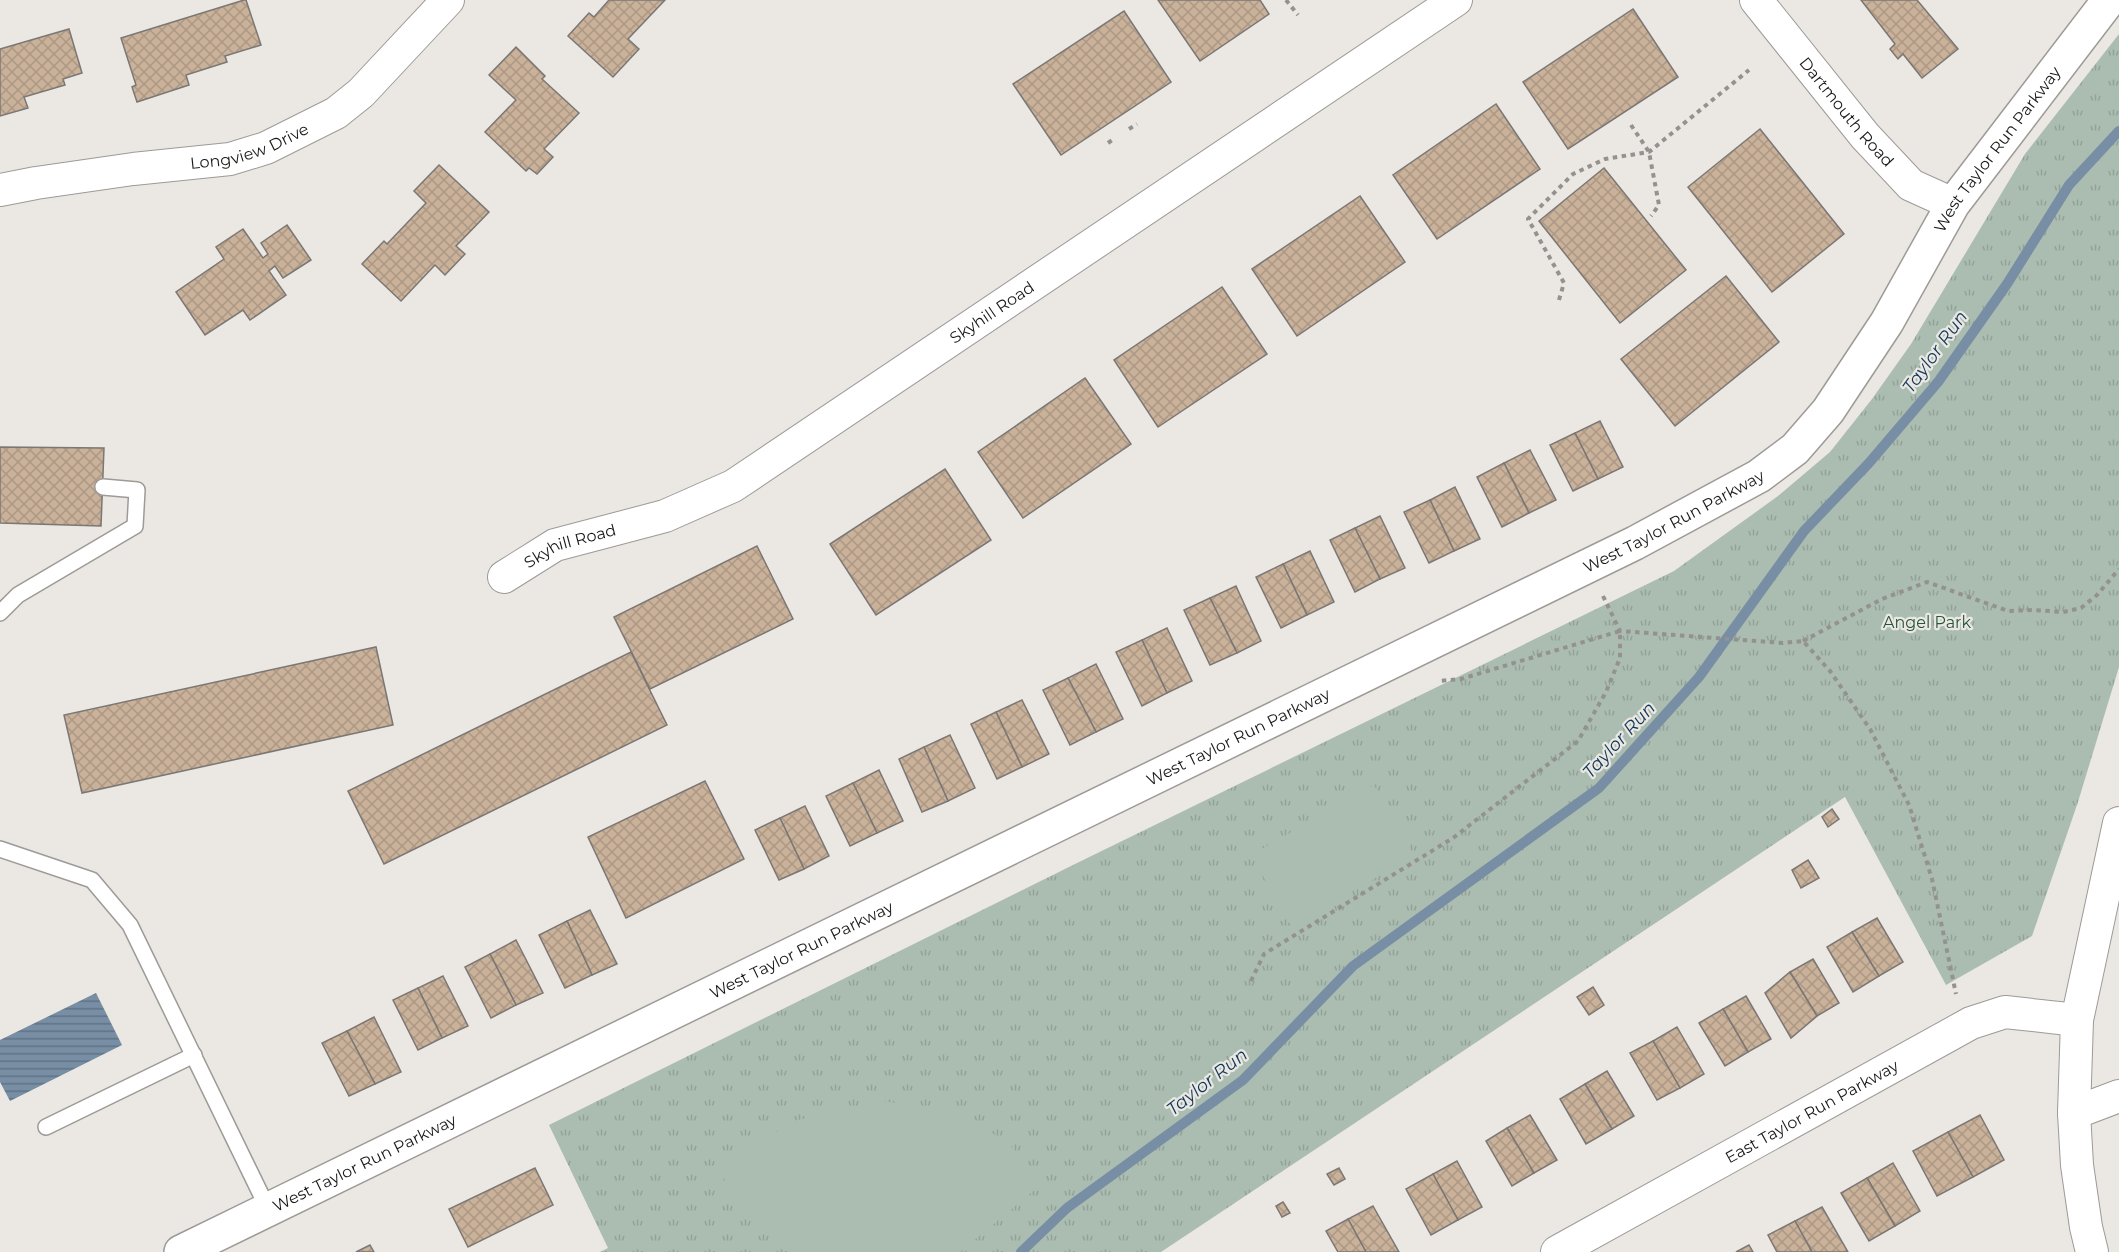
<svg xmlns="http://www.w3.org/2000/svg" width="2119" height="1252" font-family="Montserrat,sans-serif">
	<style>
		.park { fill: url(#park-tufts) }
		.pitch { fill: #abbdb1 }
		.water { fill: url(#water-rules) }
		.lines { fill: none; stroke-linecap: round; stroke-linejoin: round }
		.stream { stroke: #778ea4; stroke-width: 10 }
		.building { fill: url(#building-cross-hatch); stroke: #7b7774; stroke-width: 1.5 }
		.service-casing { stroke: #9d9a97; stroke-width: 18 }
		.minor-casing { stroke: #9d9a97; stroke-width: 34 }
		.tertiary-casing { stroke: #9d9a97; stroke-width: 36 }
		.path { stroke: #94928f; stroke-width: 4; stroke-dasharray: 4.5 4.5; stroke-linecap: butt }
		.service { stroke: #fff; stroke-width: 15 }
		.minor { stroke: #fff; stroke-width: 32 }
		.tertiary { stroke: #fff; stroke-width: 33 }
		.labels { text-anchor: middle; stroke-width: 4.5; stroke-linejoin: round; paint-order: stroke }
		.street-label { font-size: 16px; fill: #191817; stroke: #ebe8e4 }
		.park-label { font-size: 16px; fill: #255639; stroke: #ebe8e4 }
		.water-label { font-size: 18px; font-style: italic; fill: #103758; stroke: #ebe8e4 }
	</style>
	<defs>
		<pattern id="park-tufts" width="24" height="20" patternUnits="userSpaceOnUse" patternTransform="scale(1.5)"><rect width="24" height="20" fill="#abbdb1"/><path d="M3 7l-1-3M5 7V3M7 7l1-3M15 17l-1-3M17 17v-4M19 17l1-3" fill="none" stroke="#93a298"/></pattern>
		<pattern id="water-rules" width="6" height="5" patternUnits="userSpaceOnUse" patternTransform="scale(1.5)"><rect width="6" height="5" fill="#778ea4"/><path d="M0 2.5h6" fill="none" stroke="#617385"/></pattern>
		<pattern id="building-cross-hatch" width="8" height="8" patternUnits="userSpaceOnUse" patternTransform="scale(1.5)"><rect width="8" height="8" fill="#c9b19a"/><path d="M0 0l8 8M0 8l8-8" fill="none" stroke="#ac9884"/></pattern>
	</defs>
	<rect width="100%" height="100%" fill="#ebe8e4"/>
	<path class="park" d="M2119,34V667L2078,802L2032,936L1946,985L1845,797L1161,1252H600L608,1248L549,1125L1075,864L1674,571L1778,496L1830,452L1872,399L1911,344L2025,154Z"/>
	<g class="pitch">
		<path d="M1374,785L1414,856L1291,926L1251,855Z"/>
		<path d="M882,1101L958,1112L1008,1143L1043,1183L960,1252H788L716,1170L794,1121Z"/>
	</g>
	<path class="water" d="M96,993L122,1045L10,1101L0,1082V1040Z"/>
	<g class="lines">
		<path class="stream" d="M1021,1252L1067,1208L1243,1080L1353,966L1599,788L1699,677L1804,531L1869,463L1938,382L2007,284L2069,185L2119,131"/>
	</g>
	<g class="building">
		<path d="M244,0H246L261,45L225,56L227,62L186,75L189,85L137,102L132,87L136,85L121,38Z"/>
		<path d="M609,0H665L628,39L639,49L613,77L568,36L589,13L594,17Z"/>
		<path d="M1158,0H1260L1269,14L1200,61Z"/>
		<path d="M1861,0H1917L1958,49L1922,78L1903,54L1898,59L1890,49L1895,44Z"/>
		<path d="M1633,9L1678,77L1568,149L1523,82Z"/>
		<path d="M1124,11L1171,82L1061,155L1013,84Z"/>
		<path d="M69,29L82,73L63,79L65,85L24,97L28,108L0,116V49Z"/>
		<path d="M516,47L545,76L542,79L579,113L544,149L553,157L537,174L529,168L526,171L485,132L516,100L489,75Z"/>
		<path d="M1496,104L1540,169L1437,239L1393,175Z"/>
		<path d="M1760,129L1844,234L1772,292L1688,187Z"/>
		<path d="M439,165L489,212L456,246L465,254L445,275L435,265L401,301L362,264L384,241L387,244L426,203L414,191Z"/>
		<path d="M1604,168L1686,270L1620,323L1539,221Z"/>
		<path d="M1360,196L1405,262L1297,336L1252,269Z"/>
		<path d="M287,225L311,260L283,278L275,266L269,271L286,295L250,320L243,310L205,335L176,292L224,259L216,247L243,229L263,258L268,254L261,243Z"/>
		<path d="M1726,276L1779,342L1675,426L1621,359Z"/>
		<path d="M1222,287L1267,354L1158,427L1114,360Z"/>
		<path d="M1085,378L1131,444L1023,518L978,452Z"/>
		<path d="M1600,421L1623,467L1598,479L1575,433Z"/>
		<path d="M1575,433L1598,479L1573,491L1550,445Z"/>
		<path d="M0,447L104,448L101,526L0,523Z"/>
		<path d="M1530,450L1556,500L1529,513L1504,463Z"/>
		<path d="M1504,463L1529,513L1502,527L1477,477Z"/>
		<path d="M945,469L991,540L876,615L830,544Z"/>
		<path d="M1455,487L1480,539L1454,551L1430,500Z"/>
		<path d="M1430,500L1454,551L1429,563L1404,512Z"/>
		<path d="M1380,516L1405,568L1380,579L1355,528Z"/>
		<path d="M1355,528L1380,579L1355,592L1330,540Z"/>
		<path d="M757,546L793,619L650,689L614,617Z"/>
		<path d="M1310,551L1334,602L1307,615L1283,564Z"/>
		<path d="M1283,564L1307,615L1281,628L1256,577Z"/>
		<path d="M1236,586L1261,641L1237,653L1210,598Z"/>
		<path d="M1210,598L1237,653L1210,665L1184,610Z"/>
		<path d="M1167,628L1192,681L1167,693L1142,640Z"/>
		<path d="M1142,640L1167,693L1142,706L1116,652Z"/>
		<path d="M376,647L393,725L82,793L64,715Z"/>
		<path d="M631,652L667,725L384,864L348,791Z"/>
		<path d="M1096,664L1123,719L1096,732L1068,678Z"/>
		<path d="M1068,678L1096,732L1070,745L1043,690Z"/>
		<path d="M1022,700L1049,754L1022,767L996,712Z"/>
		<path d="M996,712L1022,767L997,779L971,724Z"/>
		<path d="M950,735L975,788L948,801L924,747Z"/>
		<path d="M924,747L948,801L922,812L899,759Z"/>
		<path d="M879,770L903,821L877,833L853,783Z"/>
		<path d="M705,781L744,859L626,918L588,837Z"/>
		<path d="M853,783L877,833L850,846L826,796Z"/>
		<path d="M805,806L829,856L804,869L780,818Z"/>
		<path d="M1832,809L1839,819L1828,827L1822,817Z"/>
		<path d="M780,818L804,869L779,880L755,830Z"/>
		<path d="M1808,860L1819,878L1801,888L1792,870Z"/>
		<path d="M590,910L617,964L592,975L567,921Z"/>
		<path d="M1877,918L1903,962L1879,976L1852,932Z"/>
		<path d="M567,921L592,975L565,988L539,935Z"/>
		<path d="M1852,932L1879,976L1853,992L1827,947Z"/>
		<path d="M516,940L543,993L516,1005L490,954Z"/>
		<path d="M490,954L516,1005L491,1018L465,967Z"/>
		<path d="M1813,959L1839,1003L1817,1016L1790,972Z"/>
		<path d="M1790,972L1817,1016L1791,1038L1765,993Z"/>
		<path d="M443,976L468,1026L442,1038L418,988Z"/>
		<path d="M1593,987L1604,1005L1589,1015L1577,997Z"/>
		<path d="M418,988L442,1038L418,1050L393,1000Z"/>
		<path d="M1746,996L1771,1039L1748,1052L1723,1009Z"/>
		<path d="M1723,1009L1748,1052L1725,1066L1699,1023Z"/>
		<path d="M374,1017L401,1072L375,1084L347,1031Z"/>
		<path d="M1677,1027L1704,1074L1680,1088L1653,1041Z"/>
		<path d="M347,1031L375,1084L349,1096L322,1043Z"/>
		<path d="M1653,1041L1680,1088L1657,1100L1630,1053Z"/>
		<path d="M1607,1071L1634,1116L1612,1129L1585,1084Z"/>
		<path d="M1585,1084L1612,1129L1586,1144L1560,1099Z"/>
		<path d="M1530,1115L1557,1160L1534,1173L1507,1128Z"/>
		<path d="M1980,1115L2004,1160L1973,1177L1948,1132Z"/>
		<path d="M1507,1128L1534,1173L1512,1186L1486,1141Z"/>
		<path d="M1948,1132L1973,1177L1937,1196L1913,1151Z"/>
		<path d="M1457,1161L1482,1207L1458,1220L1433,1174Z"/>
		<path d="M1893,1163L1920,1211L1895,1226L1867,1178Z"/>
		<path d="M535,1168L553,1205L468,1247L449,1209Z"/>
		<path d="M1339,1168L1345,1179L1334,1185L1327,1174Z"/>
		<path d="M1433,1174L1458,1220L1431,1235L1406,1189Z"/>
		<path d="M1867,1178L1895,1226L1869,1241L1841,1193Z"/>
		<path d="M1283,1202L1290,1213L1282,1217L1276,1206Z"/>
		<path d="M1373,1206L1399,1252H1366L1348,1219Z"/>
		<path d="M1822,1207L1848,1252H1812L1795,1221Z"/>
		<path d="M1348,1219L1366,1252H1338L1326,1231Z"/>
		<path d="M1795,1221L1812,1252H1777L1768,1235Z"/>
		<path d="M370,1245L374,1252H356Z"/>
		<path d="M1749,1245L1753,1252H1736Z"/>
	</g>
	<g class="lines">
		<defs>
			<g id="service">
				<path d="M0,613L18,595L135,526L137,490L103,487"/>
				<path d="M0,849L92,880L130,925L268,1209"/>
				<path d="M46,1127L194,1055"/>
			</g>
			<g id="minor">
				<path id="s1" d="M1756,0L1865,136L1911,185L1953,204"/>
				<path id="s2" d="M0,190L36,183L133,169L230,159L266,148L336,113L361,93L448,0"/>
				<path id="s3" d="M504,577L555,545L665,516L733,486L1456,0"/>
				<path d="M2074,1113L2119,1096"/>
				<path id="s4" d="M1557,1252L1971,1023L2005,1012L2077,1020"/>
				<path d="M2092,1252L2086,1227L2077,1165L2074,1113L2077,1020L2119,823"/>
			</g>
			<g id="tertiary">
				<path id="s5" d="M181,1252L1635,543L1759,476L1795,449L1828,411L1887,322L1953,204L2109,0"/>
			</g>
		</defs>
		<use href="#service" class="service-casing"/>
		<use href="#minor" class="minor-casing"/>
		<use href="#tertiary" class="tertiary-casing"/>
		<g class="path">
			<path d="M1286,0L1298,15"/>
			<path d="M1631,125L1649,152L1659,205L1651,216"/>
			<path d="M1129,129L1137,124"/>
			<path d="M1108,143L1115,138"/>
			<path d="M1559,300L1564,283L1528,219L1573,174L1605,159L1649,152L1749,70"/>
			<path d="M1603,596L1620,631L1783,643L1803,641L1830,671L1870,729L1909,805L1932,879L1956,994"/>
			<path d="M1803,641L1882,599L1927,582L2008,611L2034,610L2063,612L2081,608L2097,595L2119,569"/>
			<path d="M1251,981L1264,954L1453,838L1578,741L1606,692L1620,658V631L1461,679L1438,681"/>
		</g>
		<use href="#service" class="service"/>
		<use href="#minor" class="minor"/>
		<use href="#tertiary" class="tertiary"/>
	</g>
	<g class="labels">
		<g class="street-label">
			<text dy="6" stroke="none"><textPath href="#s1" startOffset="144">Dartmouth Road</textPath></text>
			<text dy="6" stroke="none"><textPath href="#s2" startOffset="254">Longview Drive</textPath></text>
			<text dy="6" stroke="none"><textPath href="#s5" startOffset="2166">West Taylor Run Parkway</textPath></text>
			<text dy="6" stroke="none"><textPath href="#s3" startOffset="560">Skyhill Road</textPath></text>
			<text dy="6" stroke="none"><textPath href="#s5" startOffset="1662">West Taylor Run Parkway</textPath></text>
			<text dy="6" stroke="none"><textPath href="#s3" startOffset="74">Skyhill Road</textPath></text>
			<text dy="6" stroke="none"><textPath href="#s5" startOffset="1176">West Taylor Run Parkway</textPath></text>
			<text dy="6" stroke="none"><textPath href="#s5" startOffset="690">West Taylor Run Parkway</textPath></text>
			<text dy="6" stroke="none"><textPath href="#s4" startOffset="291">East Taylor Run Parkway</textPath></text>
			<text dy="6" stroke="none"><textPath href="#s5" startOffset="204">West Taylor Run Parkway</textPath></text>
		</g>
		<g class="park-label">
			<text x="1927" y="628">Angel Park</text>
		</g>
		<g class="water-label">
			<text transform="translate(1935 352) rotate(-54)" y="6">Taylor Run</text>
			<text transform="translate(1619 740) rotate(-47)" y="6">Taylor Run</text>
			<text transform="translate(1207 1082) rotate(-38)" y="6">Taylor Run</text>
		</g>
	</g>
</svg>
